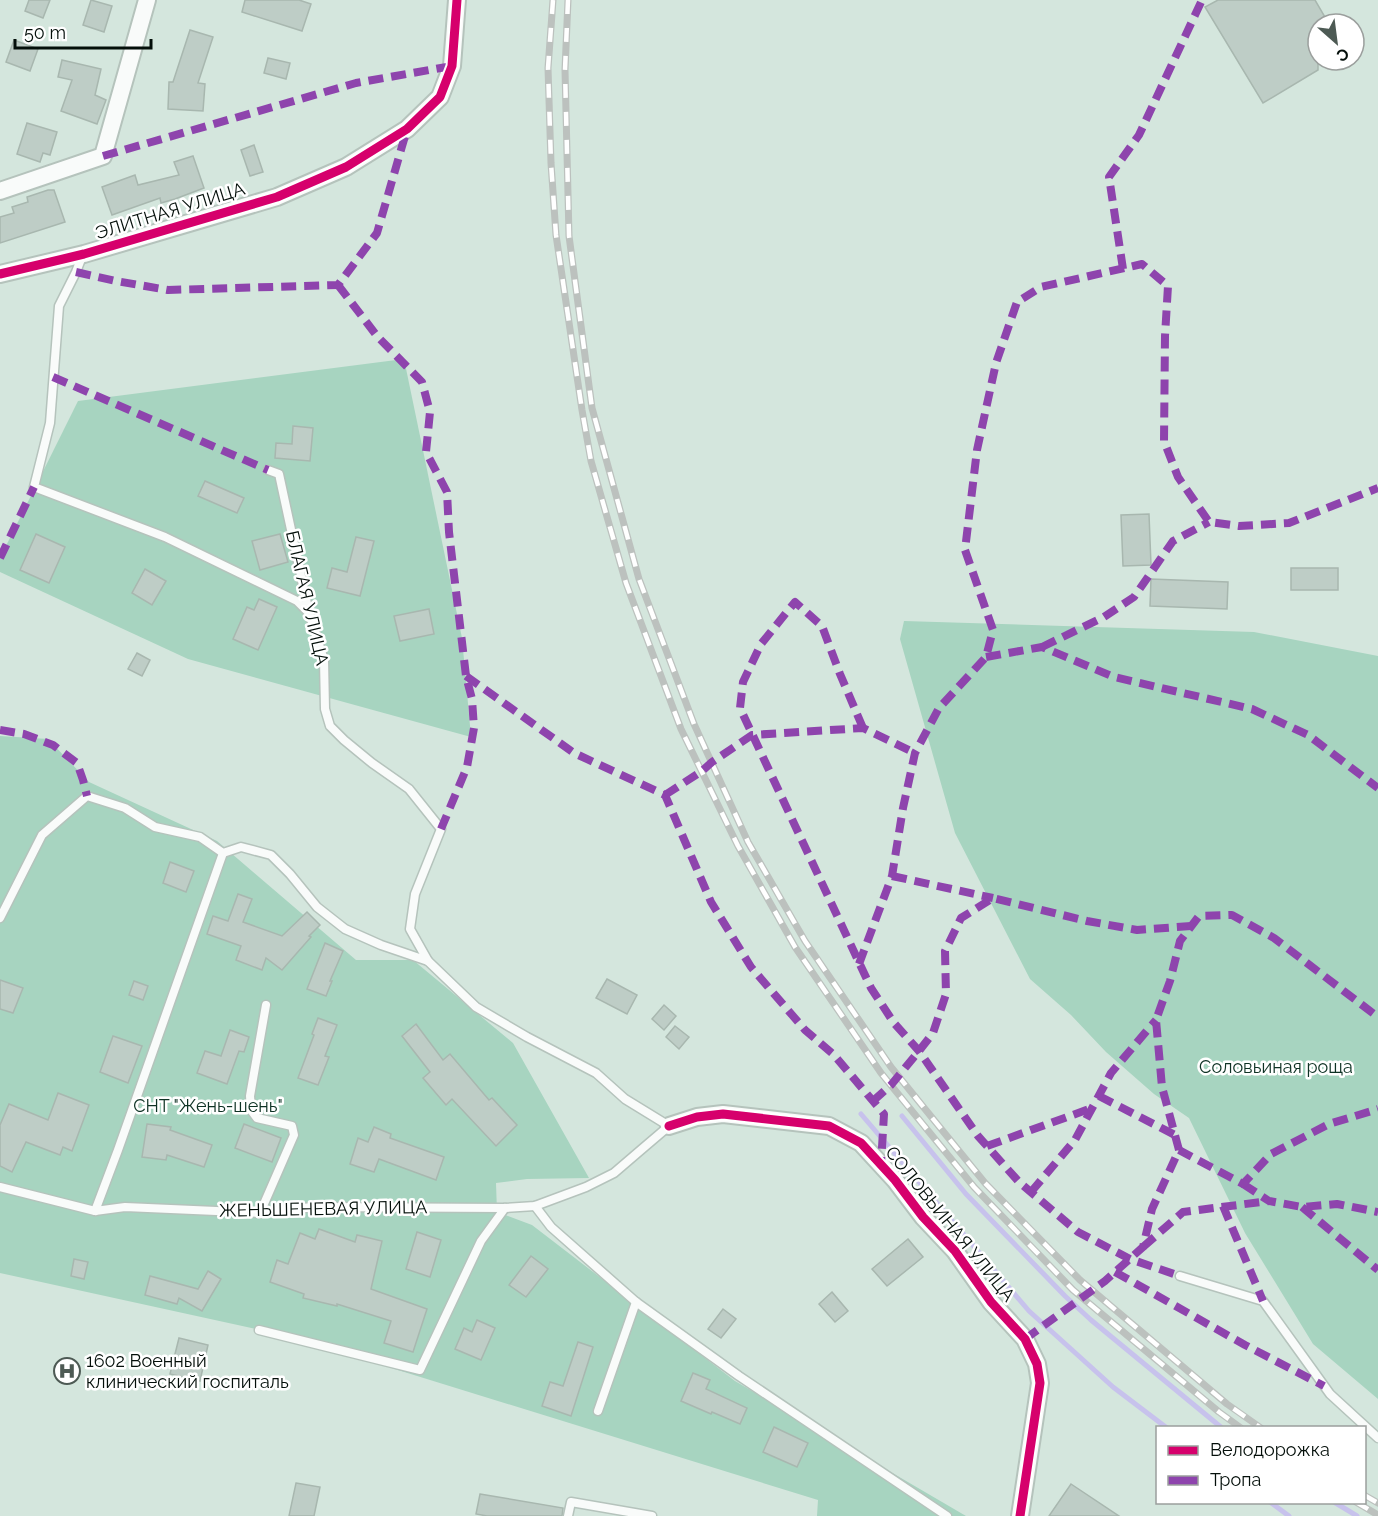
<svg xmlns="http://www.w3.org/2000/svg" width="1378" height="1516" font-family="Raleway,sans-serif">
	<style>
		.green { fill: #a7d4c0 }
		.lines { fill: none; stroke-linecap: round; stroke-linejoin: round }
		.stream { stroke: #c7c2ec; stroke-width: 5 }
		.building { fill: #becdc6; stroke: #a8b7af; stroke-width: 1.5 }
		.service-casing { stroke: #b5c3bc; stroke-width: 11 }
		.minor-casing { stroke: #b5c3bc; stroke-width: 20 }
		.service { stroke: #f9fbfa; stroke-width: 8 }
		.minor { stroke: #f9fbfa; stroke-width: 16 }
		.rail-casing { stroke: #bcc1be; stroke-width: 7 }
		.rail { stroke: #fff; stroke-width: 4.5; stroke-dasharray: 14; stroke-linecap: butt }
		.quiet { stroke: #8e44ad; stroke-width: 8; stroke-dasharray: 15 8; stroke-linecap: butt }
		.cycleway-casing { stroke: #fff; stroke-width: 13 }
		.cycleway { stroke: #d6006c; stroke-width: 9 }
		.labels { text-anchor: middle; stroke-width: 5; stroke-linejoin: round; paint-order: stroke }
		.street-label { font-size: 18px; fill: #040f0a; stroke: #fff }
		.park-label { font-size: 18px; fill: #0e3224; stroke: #fff }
		.poi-label { font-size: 18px; fill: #040f0a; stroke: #fff; text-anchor: start }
	</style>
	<rect width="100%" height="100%" fill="#d4e6dd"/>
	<g class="green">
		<path d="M404,359L462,638L471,737L188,659L0,572V558L78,401Z"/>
		<path d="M904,621L1254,632L1378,656V1399L1313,1344L1245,1233L1189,1118L1154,1094L1106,1052L1071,1015L1030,979L955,833L900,639Z"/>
		<path d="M0,736L48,739L89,782L217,841L356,960H413L513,1043L589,1178L527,1179L496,1183L497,1212L532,1225L735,1381L966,1516H817L818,1500L288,1336L0,1273Z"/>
	</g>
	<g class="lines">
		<g class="stream">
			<path d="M861,1114L1029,1311L1113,1387L1167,1428"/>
			<path d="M902,1116L966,1194L1065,1296L1091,1320L1222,1428"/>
			<path d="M1270,1502L1289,1516"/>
			<path d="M1334,1502L1357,1516"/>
		</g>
	</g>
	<g class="building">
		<path d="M29,0H50L43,18L25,11Z"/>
		<path d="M91,0L112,6L104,32L83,25Z"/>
		<path d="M245,0H299L311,4L302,31L242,12Z"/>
		<path d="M1218,0H1315L1329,24H1318V70L1263,103L1205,7Z"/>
		<path d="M190,30L213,37L198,83L205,84L203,111L168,109L169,82H173Z"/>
		<path d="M14,40L38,49L30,71L6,62Z"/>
		<path d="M268,58L290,63L286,79L264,73Z"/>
		<path d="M62,60L101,69L95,95L106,100L97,124L61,111L72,80L58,77Z"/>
		<path d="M27,123L57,132L50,155L43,153L40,162L17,154Z"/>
		<path d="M254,145L263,172L250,176L241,150Z"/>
		<path d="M193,156L204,188L175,199L161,203L160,198L112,215L102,187L135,175L138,185L179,175L174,162Z"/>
		<path d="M48,190H54L65,222L0,243V217L14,213L12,207L28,202L27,197Z"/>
		<path d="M293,426L313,428L310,461L275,458L276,443L292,444Z"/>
		<path d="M205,481L244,498L237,513L198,496Z"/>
		<path d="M1149,514L1151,565L1123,566L1121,515Z"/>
		<path d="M36,534L65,547L49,583L20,570Z"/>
		<path d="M280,534L288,562L260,570L252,541Z"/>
		<path d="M356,537L374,541L360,596L327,588L332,568L347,572Z"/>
		<rect x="1291" y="568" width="47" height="22"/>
		<path d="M145,569L166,581L152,605L132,593Z"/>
		<path d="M1151,579L1228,582L1227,609L1150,606Z"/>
		<path d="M259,599L277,607L258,650L233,639L247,607L254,610Z"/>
		<path d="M429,609L434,634L400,641L394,616Z"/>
		<path d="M137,653L150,660L142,676L128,669Z"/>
		<path d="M170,862L194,871L186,892L163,883Z"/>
		<path d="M238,894L252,899L243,922L282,936L307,912L320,925L309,936L311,937L282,970L266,958L262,970L236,960L241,946L207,934L213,916L228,921Z"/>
		<path d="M325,943L343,951L330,981H332L326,996L307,989Z"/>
		<path d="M607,979L637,995L627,1014L596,998Z"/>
		<path d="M0,980L23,988L13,1013L0,1009Z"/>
		<path d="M134,981L148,986L143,1000L129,995Z"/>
		<path d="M664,1005L676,1016L664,1030L652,1019Z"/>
		<path d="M318,1018L337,1025L325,1056L329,1057L318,1085L298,1078L314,1035L312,1034Z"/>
		<path d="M416,1024L443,1060L450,1054L489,1100L492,1098L517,1125L496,1146L452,1099L446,1105L423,1078L430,1072L402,1036Z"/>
		<path d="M675,1026L689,1037L679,1049L666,1037Z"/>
		<path d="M230,1030L249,1037L244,1052L239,1051L227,1084L197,1073L205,1051L221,1056Z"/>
		<path d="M113,1036L142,1046L128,1083L100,1072Z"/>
		<path d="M58,1093L89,1105L72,1151L63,1147L60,1155L26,1142L12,1172L0,1166V1125L9,1104L48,1120Z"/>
		<path d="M147,1124L171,1127L170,1130L212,1145L204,1167L167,1155L166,1160L142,1157Z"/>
		<path d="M244,1124L281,1138L272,1162L235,1148Z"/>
		<path d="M374,1127L391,1134L390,1138L444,1157L436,1180L379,1159L374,1172L350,1164L358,1138L368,1142Z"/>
		<path d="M319,1229L355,1242L357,1235L382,1241L371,1289L427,1309L413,1352L384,1343L391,1321L337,1304V1306L303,1298L304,1294L270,1282L277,1260L288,1264L300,1233L315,1239Z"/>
		<path d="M417,1232L441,1240L430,1277L406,1269Z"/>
		<path d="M908,1239L923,1257L887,1286L872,1269Z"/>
		<path d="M531,1256L548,1269L526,1297L509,1285Z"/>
		<path d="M74,1259L88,1262L84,1279L71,1276Z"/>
		<path d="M208,1271L221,1279L202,1311L179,1298L177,1304L145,1295L150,1276L198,1289Z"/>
		<path d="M832,1292L848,1311L835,1322L819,1304Z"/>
		<path d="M723,1309L736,1319L721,1338L708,1329Z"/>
		<path d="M477,1320L495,1328L481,1360L455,1349L464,1328L472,1332Z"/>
		<path d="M179,1338L208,1345L200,1381L170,1374Z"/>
		<path d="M578,1342L593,1347L571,1416L542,1406L550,1382L563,1386Z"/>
		<path d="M693,1373L710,1380L706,1389L747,1408L740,1424L712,1412L711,1414L681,1401Z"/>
		<path d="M774,1427L808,1443L797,1467L763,1452Z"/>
		<path d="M296,1483L320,1487L314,1516H289Z"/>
		<path d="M1071,1484L1119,1516H1049Z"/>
		<path d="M480,1494L563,1508L562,1516H487L476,1514Z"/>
	</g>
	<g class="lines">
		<defs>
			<g id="service">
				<path d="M83,254L76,272L59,306L50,423L34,487L165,537L297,601L309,613"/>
				<path d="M268,470L279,474L309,613L324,660L325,709L330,726L344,740L372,763L409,789L441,829L415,894L410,929L428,961"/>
				<path d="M0,918L42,835L87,796L125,808L155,827L200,837L223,853L241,847L271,855L290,874L317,907L345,929L381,945L428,961L476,1007L527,1037L596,1073L625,1099L669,1126L642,1149L614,1173L586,1187L535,1206L505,1208L312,1207L260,1213L125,1207L95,1211L0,1187"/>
				<path d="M535,1206L551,1227L636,1302L739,1376L947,1516"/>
				<path d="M95,1211L118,1150L223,853"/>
				<path d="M260,1213L294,1135L292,1126L257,1118L251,1110L250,1096L266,1005"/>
				<path d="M1180,1276L1263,1301L1330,1394L1378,1438"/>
				<path d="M259,1330L420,1370L481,1241L505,1208"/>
				<path d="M598,1411L636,1302"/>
				<path d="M568,1516L571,1502L652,1516"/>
			</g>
			<g id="minor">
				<path d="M0,191L103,156L147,0"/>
				<path d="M0,274L84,254L277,197L346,167L407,129L440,97L452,66L457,0"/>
				<path d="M669,1126L697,1117L723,1114L829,1126L861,1143L895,1180L923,1217L955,1251L991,1302L1025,1339L1037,1364L1040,1383L1020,1516"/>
			</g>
		</defs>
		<use href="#service" class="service-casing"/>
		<use href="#minor" class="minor-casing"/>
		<use href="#service" class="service"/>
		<use href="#minor" class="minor"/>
		<defs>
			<g id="rail">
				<path d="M553,0L548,68L551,163L556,235L582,410L591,461L626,583L681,729L738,846L795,947L881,1073L974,1187L1073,1290L1219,1412L1241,1428"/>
				<path d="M568,0L565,70L569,236L592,408L639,579L694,724L748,842L805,941L891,1067L985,1183L1080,1280L1227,1404L1261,1428"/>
				<path d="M1364,1495L1378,1503"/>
				<path d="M1356,1502L1378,1515"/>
			</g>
		</defs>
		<use href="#rail" class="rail-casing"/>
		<use href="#rail" class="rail"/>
		<g class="quiet">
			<path d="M103,156L356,83L452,66"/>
			<path d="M1123,269L1109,177L1139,135L1202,0"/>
			<path d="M76,272L116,281L168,290L338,285L377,233L407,129"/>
			<path d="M338,285L377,336L422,382L430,412L426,452L447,492L449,532L466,676L472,699L474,728L467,767L441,829"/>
			<path d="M53,377L268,470"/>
			<path d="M0,558L34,487"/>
			<path d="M1042,647L1104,617L1134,597L1173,541L1209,522"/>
			<path d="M986,657L1042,647L1114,677L1252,709L1308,735L1378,788"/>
			<path d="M466,676L574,753L665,795L711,902L751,967L805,1030L834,1055L884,1114L881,1164"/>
			<path d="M863,728L840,674L822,626L795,602L761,644L743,682L740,708L871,988L894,1023L919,1051L978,1136L1019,1182L1078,1232L1130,1259L1180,1276"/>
			<path d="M0,730L24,734L53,745L77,763L83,780L87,796"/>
			<path d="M665,795L702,771L712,762L752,735L863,728L915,753"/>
			<path d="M892,876L993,898"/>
			<path d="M859,964L892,876L903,808L915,753L939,708L986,657L993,630L965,550L977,450L996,363L1017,302L1041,287L1142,264L1168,286L1165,336L1164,441L1178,477L1209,522L1239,526L1289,523L1378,488"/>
			<path d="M1099,1096L1175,1135"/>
			<path d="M873,1101L891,1085L919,1051L933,1033L946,994L945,951L961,918L993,898L1087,921L1137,930L1191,926"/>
			<path d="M987,1146L1092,1108"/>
			<path d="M1179,1150L1162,1087L1156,1020L1170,981L1180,941L1199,916L1232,915L1274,938L1378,1017"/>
			<path d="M1243,1184L1269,1201L1302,1207L1337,1204L1378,1212"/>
			<path d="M1031,1192L1075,1140L1111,1073L1156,1020"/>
			<path d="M1223,1206L1263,1301"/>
			<path d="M1302,1207L1378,1270"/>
			<path d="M1143,1247L1183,1212L1269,1201"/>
			<path d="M1115,1272L1245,1345L1324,1386"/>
			<path d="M1025,1339L1105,1281L1143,1247L1152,1209L1179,1150L1243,1184L1271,1154L1329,1124L1378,1109"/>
		</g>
		<defs>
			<g id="cycleway">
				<path d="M0,274L84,254L277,197L346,167L407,129L440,97L452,66L457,0"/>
				<path d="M669,1126L697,1117L723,1114L829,1126L861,1143L895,1180L923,1217L955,1251L991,1302L1025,1339L1037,1364L1040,1383L1020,1516"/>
			</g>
		</defs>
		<use href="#cycleway" class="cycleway-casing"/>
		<use href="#cycleway" class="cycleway"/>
	</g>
	<defs>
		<symbol id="hospital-ring" viewBox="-11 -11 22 22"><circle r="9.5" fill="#fff" stroke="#4d5a54" stroke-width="1.5"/><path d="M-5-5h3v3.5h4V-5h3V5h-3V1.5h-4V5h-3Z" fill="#4d5a54"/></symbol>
	</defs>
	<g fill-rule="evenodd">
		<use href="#hospital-ring" x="52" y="1356" width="30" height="30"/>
	</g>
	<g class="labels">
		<g class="street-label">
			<text transform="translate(170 211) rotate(-17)" y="6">ЭЛИТНАЯ УЛИЦА</text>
			<text transform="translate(307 598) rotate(77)" y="6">БЛАГАЯ УЛИЦА</text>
			<text transform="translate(323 1209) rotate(-1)" y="6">ЖЕНЬШЕНЕВАЯ УЛИЦА</text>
			<text transform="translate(950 1224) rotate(51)" y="6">СОЛОВЬИНАЯ УЛИЦА</text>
		</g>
		<g class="park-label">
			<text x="1276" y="1073">Соловьиная роща</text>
			<text x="208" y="1112">СНТ "Жень-шень"</text>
		</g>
		<g class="poi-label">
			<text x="86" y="1367">1602 Военный<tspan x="86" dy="21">клинический госпиталь</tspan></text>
		</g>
	</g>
	<rect x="1156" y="1426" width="210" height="78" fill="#ffffff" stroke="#9b9f9d" stroke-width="1.5"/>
	<rect x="1168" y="1446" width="30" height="9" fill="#d6006c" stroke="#9b9f9d" stroke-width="1.5"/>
	<text x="1210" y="1456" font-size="18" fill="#040f0a">Велодорожка</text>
	<rect x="1168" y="1476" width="30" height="9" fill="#8e44ad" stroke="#9b9f9d" stroke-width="1.5"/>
	<text x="1210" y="1486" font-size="18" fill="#040f0a">Тропа</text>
	<g transform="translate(1336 42) rotate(152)"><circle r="28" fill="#ffffff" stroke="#9b9f9d" stroke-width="1.5"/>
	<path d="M0-4.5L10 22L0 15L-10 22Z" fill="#4d5a54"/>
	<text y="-9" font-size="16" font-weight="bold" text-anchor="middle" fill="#040f0a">С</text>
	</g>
	<path d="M15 39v9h136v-9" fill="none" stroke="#040f0a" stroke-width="3"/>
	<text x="24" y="39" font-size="18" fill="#040f0a" stroke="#ffffff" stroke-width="4.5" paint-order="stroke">50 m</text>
</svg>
